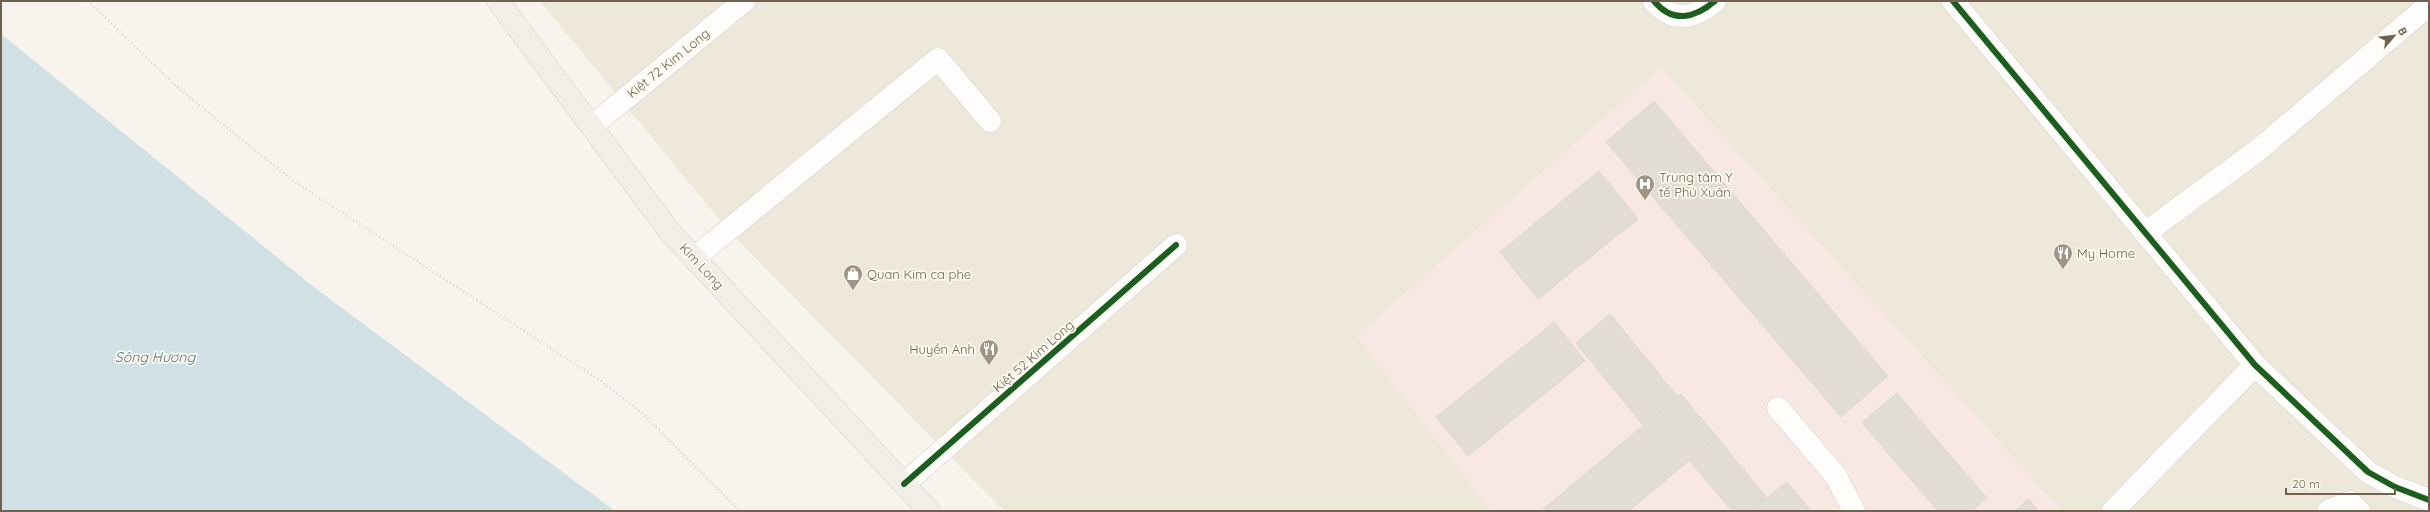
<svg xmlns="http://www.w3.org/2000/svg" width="2430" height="512" font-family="Quicksand,sans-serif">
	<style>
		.residential { fill: #eee8db }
		.medical { fill: #f7e8e4 }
		.water { fill: #d0e0e5 }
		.building { fill: #e1dcd4; stroke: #ded8d0 }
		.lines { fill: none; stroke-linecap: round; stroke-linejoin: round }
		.minor-casing { stroke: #d5d1cb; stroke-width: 23 }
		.major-casing { stroke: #d4cfc8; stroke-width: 23 }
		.path { stroke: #d7d2cd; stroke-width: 2.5; stroke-dasharray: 1 3; stroke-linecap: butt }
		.minor { stroke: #fefdfc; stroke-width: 22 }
		.major { stroke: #f1efe7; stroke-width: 22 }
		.cycleway-casing { stroke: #fdfaef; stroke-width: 8 }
		.cycleway { stroke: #1b5e20; stroke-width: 6 }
		.labels { text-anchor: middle; stroke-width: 3.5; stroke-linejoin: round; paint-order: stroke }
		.street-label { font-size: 13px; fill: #716150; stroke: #fdfaef }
		.poi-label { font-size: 13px; fill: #716150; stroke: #fdfaef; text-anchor: start }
		.water-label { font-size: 14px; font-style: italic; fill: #4f7689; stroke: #fdfaef }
	</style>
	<rect width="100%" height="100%" fill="#f6f4ed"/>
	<path class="residential" d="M540,1H2429V511H1004L727,229Z"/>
	<path class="medical" d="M1661,67L2062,511H1491L1356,336Z"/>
	<path class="water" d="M1,34L315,288L615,511H1Z"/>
	<g class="building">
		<path d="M1654,101L1888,376L1841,417L1606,142Z"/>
		<path d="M1599,171L1638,219L1538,299L1500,252Z"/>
		<path d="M1610,314L1678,397L1643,425L1576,343Z"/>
		<path d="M1554,322L1585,361L1468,456L1436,417Z"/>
		<path d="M1897,393L1987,498L1972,511H1938L1862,423Z"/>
		<path d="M1681,394L1717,437L1629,511H1541Z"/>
		<path d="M1717,437L1767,498L1752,511H1732L1689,460Z"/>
		<path d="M1787,482L1811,511H1752L1767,498Z"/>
		<path d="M2028,499L2039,511H2015Z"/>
	</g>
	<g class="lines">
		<defs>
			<g id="minor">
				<path d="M1654,1C1673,24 1695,18 1715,1"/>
				<path d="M1953,1L2255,365L2368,472L2395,487L2429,500"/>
				<path d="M592,126L744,1"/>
				<path d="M2145,233L2257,151L2429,5"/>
				<path d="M694,258L938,59L990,121"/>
				<path d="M1778,408L1836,476L1854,511"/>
				<path d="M904,484L1176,245"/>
				<path d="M2113,511L2255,365"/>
				<path d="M2328,511L2350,502L2359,511"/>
			</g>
			<path id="major" d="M498,1L670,232L929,511"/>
		</defs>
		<use href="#minor" class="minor-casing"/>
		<use href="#major" class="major-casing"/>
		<path class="path" d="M88,1L177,87L292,180L598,379L641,412L740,511"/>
		<use href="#minor" class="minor"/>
		<use href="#major" class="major"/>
		<defs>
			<g id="cycleway">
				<path d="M1654,1C1673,24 1695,18 1715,1"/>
				<path d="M1953,1L2255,365L2368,472L2395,487L2429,500"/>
				<path d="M904,484L1176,245"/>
			</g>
		</defs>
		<use href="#cycleway" class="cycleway-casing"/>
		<use href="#cycleway" class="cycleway"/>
	</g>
	<defs>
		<symbol id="hospital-pin" viewBox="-11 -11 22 30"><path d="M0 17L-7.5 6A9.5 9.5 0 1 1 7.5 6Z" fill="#a09487" stroke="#fdfaef"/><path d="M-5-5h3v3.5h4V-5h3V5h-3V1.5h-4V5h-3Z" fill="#fff"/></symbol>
		<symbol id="restaurant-pin" viewBox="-11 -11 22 30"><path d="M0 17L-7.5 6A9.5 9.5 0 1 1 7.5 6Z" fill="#a09487" stroke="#fdfaef"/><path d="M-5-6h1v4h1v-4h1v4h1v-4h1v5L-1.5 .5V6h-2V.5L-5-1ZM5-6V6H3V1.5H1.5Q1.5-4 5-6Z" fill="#fff"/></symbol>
		<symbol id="shop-pin" viewBox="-11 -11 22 30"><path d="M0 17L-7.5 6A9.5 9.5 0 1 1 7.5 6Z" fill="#a09487" stroke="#fdfaef"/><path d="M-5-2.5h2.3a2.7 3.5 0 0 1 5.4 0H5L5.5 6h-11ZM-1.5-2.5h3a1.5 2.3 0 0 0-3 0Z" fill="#fff"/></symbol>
	</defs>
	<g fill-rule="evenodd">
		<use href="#hospital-pin" x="1634" y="173" width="22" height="30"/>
		<use href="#restaurant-pin" x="2052" y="242" width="22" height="30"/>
		<use href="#shop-pin" x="842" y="263" width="22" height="30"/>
		<use href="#restaurant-pin" x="978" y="338" width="22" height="30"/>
	</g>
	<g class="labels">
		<g class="street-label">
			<text transform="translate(668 63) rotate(-39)" y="5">Kiệt 72 Kim Long</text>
			<text transform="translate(702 266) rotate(47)" y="5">Kim Long</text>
			<text transform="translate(1033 356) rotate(-41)" y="5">Kiệt 52 Kim Long</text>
		</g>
		<g class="poi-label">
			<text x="1659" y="182">Trung tâm Y<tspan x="1659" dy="15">tế Phú Xuân</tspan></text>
			<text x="2077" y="258">My Home</text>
			<text x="867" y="279">Quan Kim ca phe</text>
			<text x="975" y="354" text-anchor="end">Huyền Anh</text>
		</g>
		<g class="water-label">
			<text x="155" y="362">Sông Hương</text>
		</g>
	</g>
	<rect width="2430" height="512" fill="none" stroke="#716150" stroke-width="4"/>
	<g transform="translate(2394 36) rotate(62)" stroke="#fdfaef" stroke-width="3" paint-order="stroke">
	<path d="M0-3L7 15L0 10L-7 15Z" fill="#716150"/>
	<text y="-6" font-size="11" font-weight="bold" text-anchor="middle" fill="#716150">B</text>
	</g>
	<path d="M2286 488v6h109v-6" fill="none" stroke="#716150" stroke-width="2"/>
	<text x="2292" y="488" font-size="12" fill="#716150" stroke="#fdfaef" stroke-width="3" paint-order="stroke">20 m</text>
</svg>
